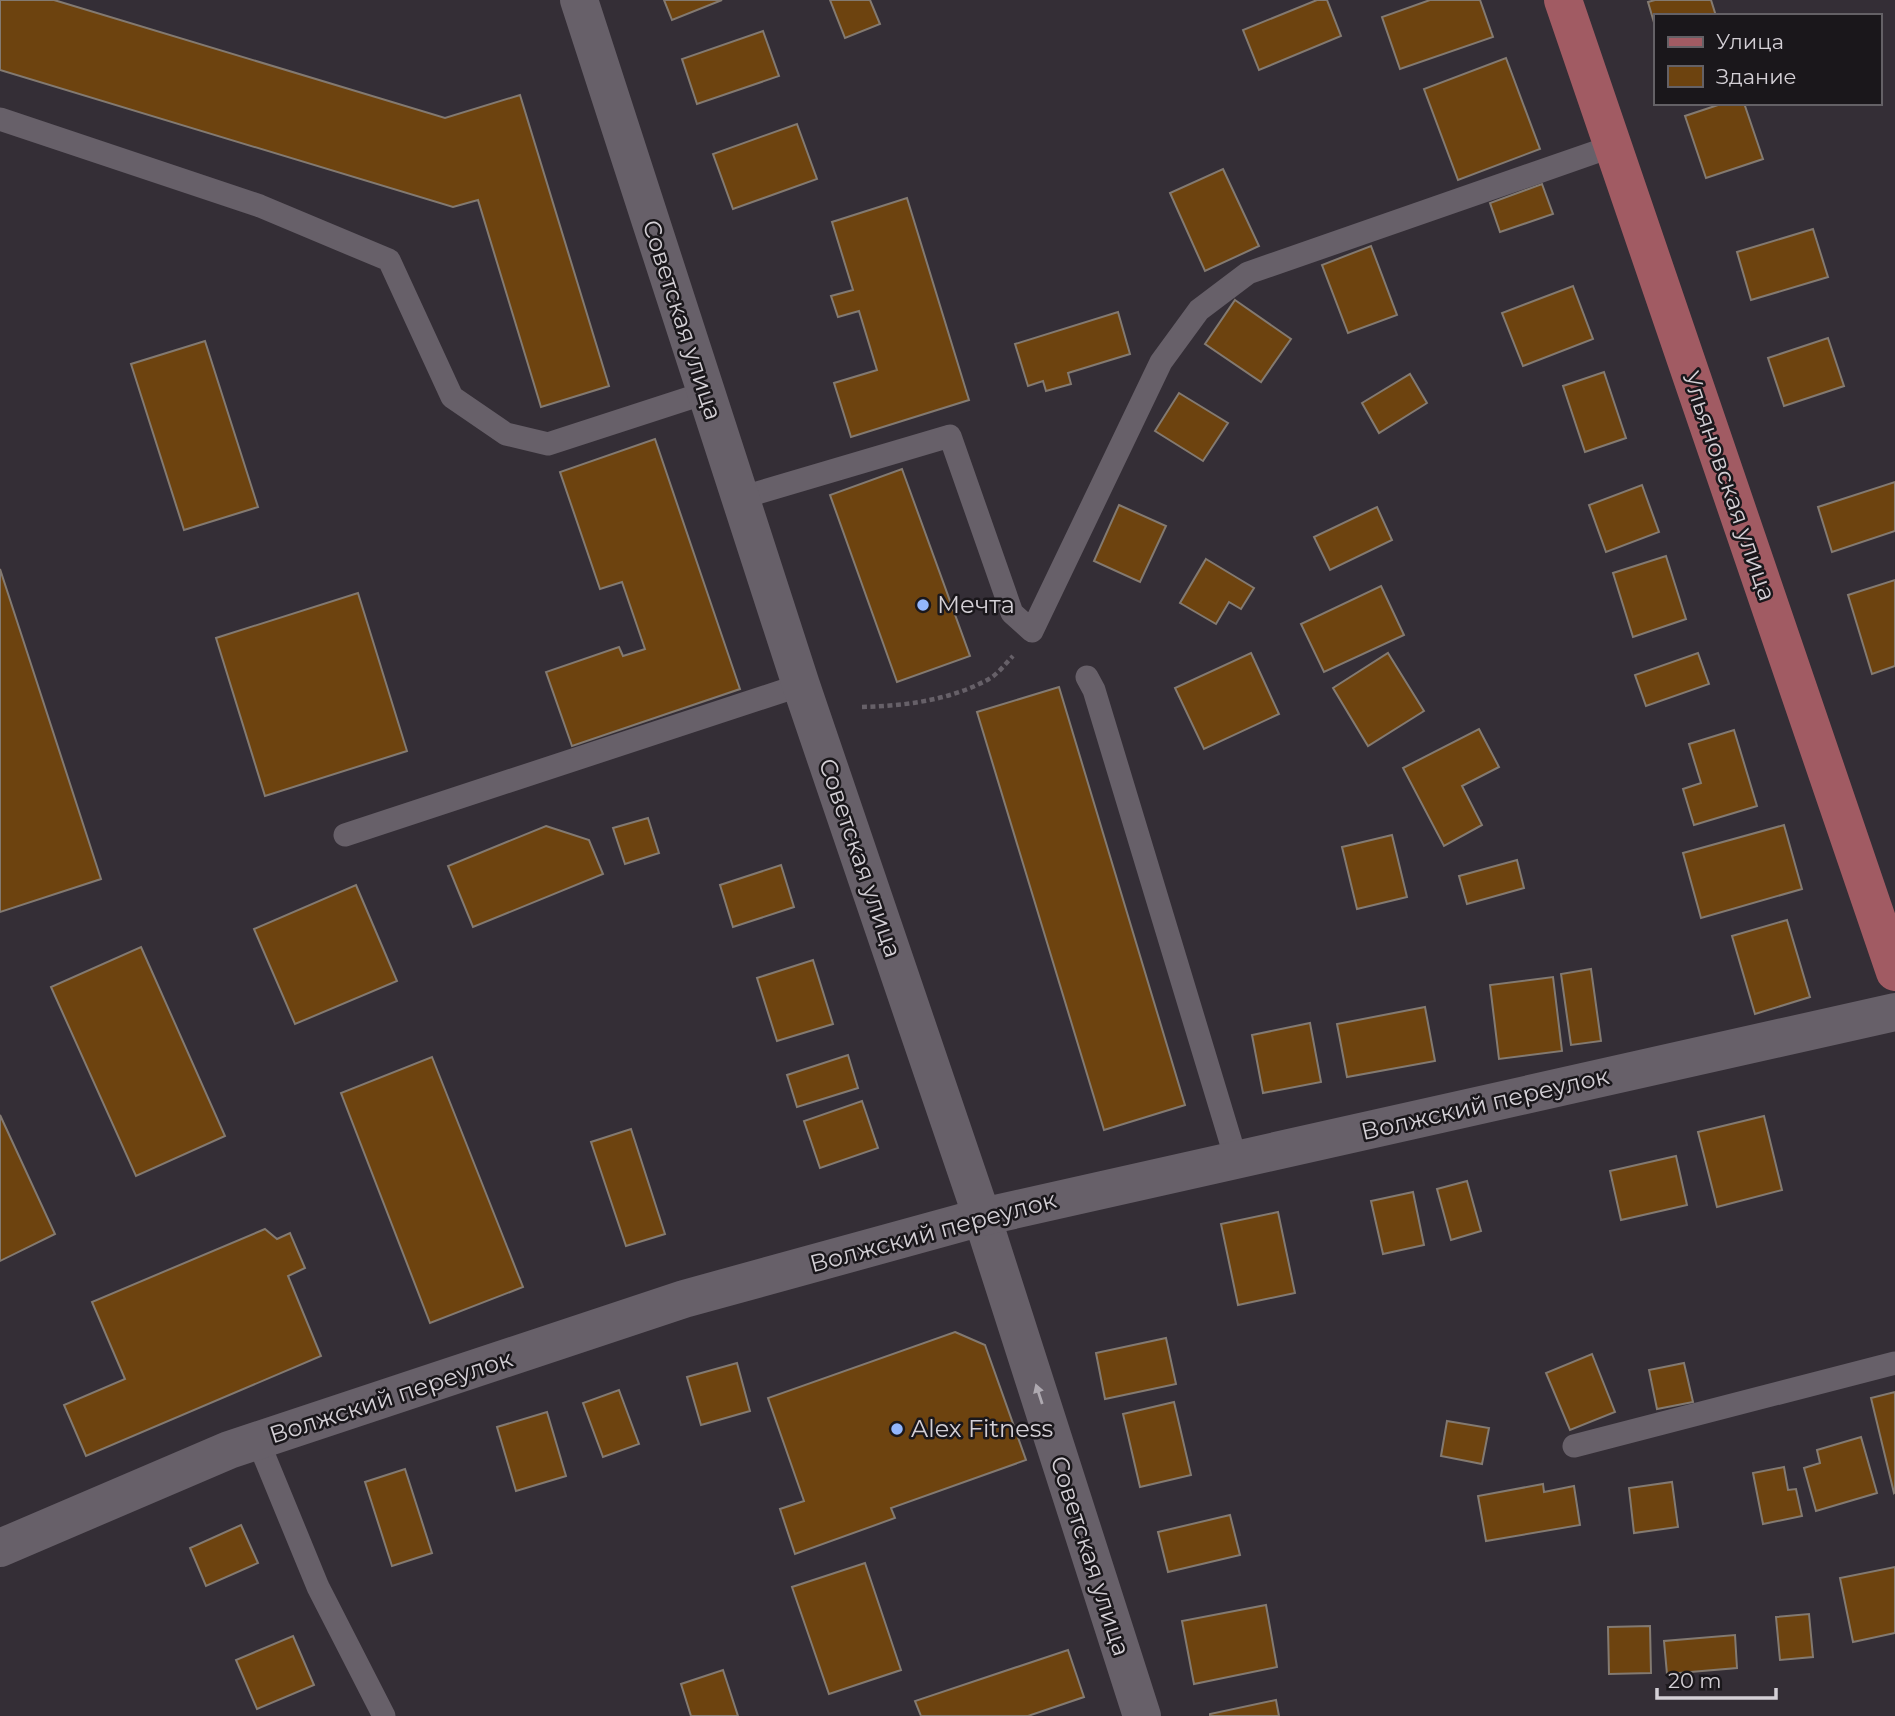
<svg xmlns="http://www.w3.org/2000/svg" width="1895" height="1716" font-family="Montserrat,sans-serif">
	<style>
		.building { fill: #6d430f; stroke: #837a71; stroke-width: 2 }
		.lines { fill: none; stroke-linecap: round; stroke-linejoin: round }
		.path { stroke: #666068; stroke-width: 4.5; stroke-dasharray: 5 3.5; stroke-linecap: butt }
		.lane { stroke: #676069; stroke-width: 23 }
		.street { stroke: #676069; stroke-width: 38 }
		.secondary { stroke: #676069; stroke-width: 38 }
		.primary { stroke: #a15b63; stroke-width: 38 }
		.oneway { fill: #aea9b0 }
		.poi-dot { fill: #93b7fd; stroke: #1a171b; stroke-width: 2.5 }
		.labels { text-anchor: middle; stroke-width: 5; stroke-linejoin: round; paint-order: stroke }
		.street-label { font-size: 24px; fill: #d4d0d6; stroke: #1a171b }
		.poi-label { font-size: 24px; fill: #d4d0d6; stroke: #1a171b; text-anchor: start }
	</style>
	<rect width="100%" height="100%" fill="#342e36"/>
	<g class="building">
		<path d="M0,0H54L445,118L520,95L609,386L541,407L478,200L453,207L0,70Z"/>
		<path d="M664,0H722L672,20Z"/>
		<path d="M830,0H870L880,24L845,38Z"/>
		<path d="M1317,0H1327L1341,36L1259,70L1243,30Z"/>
		<path d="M1430,0H1480L1493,37L1400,69L1382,17Z"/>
		<path d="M1655,0H1711L1716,16H1655V26L1648,2Z"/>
		<path d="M763,31L779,76L697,104L682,59Z"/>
		<path d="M1506,58L1540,149L1458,180L1424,89Z"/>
		<path d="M1724,103H1744L1763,159L1706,178L1685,116Z"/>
		<path d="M797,124L817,179L733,209L713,154Z"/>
		<path d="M1223,169L1259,246L1205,271L1170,193Z"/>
		<path d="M1542,184L1553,214L1500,232L1490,203Z"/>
		<path d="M907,198L969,400L851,437L834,383L877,370L859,311L838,317L831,296L853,290L832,222Z"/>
		<path d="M1813,229L1828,277L1751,300L1737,252Z"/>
		<path d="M1371,246L1397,315L1348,333L1322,265Z"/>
		<path d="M1573,286L1593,339L1523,366L1502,313Z"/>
		<path d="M1235,300L1291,339L1261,382L1205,344Z"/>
		<path d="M1118,312L1130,354L1068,373L1071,384L1046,391L1043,381L1028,386L1015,344Z"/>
		<path d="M1828,338L1844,386L1784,406L1768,358Z"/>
		<path d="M205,341L258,507L184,530L131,364Z"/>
		<path d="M1604,372L1626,438L1585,452L1563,386Z"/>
		<path d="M1410,374L1427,403L1379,433L1362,403Z"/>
		<path d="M1179,393L1228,423L1203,461L1155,431Z"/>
		<path d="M655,439L740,689L572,746L546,672L619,647L623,656L645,649L622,582L600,589L560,472Z"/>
		<path d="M902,469L970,656L897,682L830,495Z"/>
		<path d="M1895,482V531L1832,552L1818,507Z"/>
		<path d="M1642,485L1659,532L1606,552L1589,505Z"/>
		<path d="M1119,505L1166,526L1140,582L1094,561Z"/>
		<path d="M1377,507L1392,540L1330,570L1314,537Z"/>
		<path d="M1666,556L1686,619L1633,637L1613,573Z"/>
		<path d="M1206,559L1254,588L1241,609L1229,602L1216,624L1180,603Z"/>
		<path d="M0,569L101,879L0,912Z"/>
		<path d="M1895,580V666L1872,674L1848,595Z"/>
		<path d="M1381,586L1404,635L1324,672L1301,624Z"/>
		<path d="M358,593L407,751L265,796L216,638Z"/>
		<path d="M1251,653L1279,714L1204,749L1175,688Z"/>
		<path d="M1388,653L1424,711L1368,746L1333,688Z"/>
		<path d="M1698,653L1709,684L1646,706L1635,675Z"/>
		<path d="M1059,687L1185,1105L1104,1130L977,712Z"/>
		<path d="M1479,729L1499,767L1462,786L1482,825L1444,846L1403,768Z"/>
		<path d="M1734,730L1757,806L1694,825L1683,789L1701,783L1689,744Z"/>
		<path d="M648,818L659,853L625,864L613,828Z"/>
		<path d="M1784,825L1802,889L1701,918L1683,853Z"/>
		<path d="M546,826L589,840L603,874L473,927L448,866Z"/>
		<path d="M1392,835L1407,897L1357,909L1342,847Z"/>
		<path d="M1517,860L1524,888L1467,904L1459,876Z"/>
		<path d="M781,865L794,907L733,927L720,885Z"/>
		<path d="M356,885L397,981L295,1024L254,929Z"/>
		<path d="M1787,920L1810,997L1755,1014L1732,936Z"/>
		<path d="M141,947L225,1136L136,1176L51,987Z"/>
		<path d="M813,960L833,1024L777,1041L757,978Z"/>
		<path d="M1591,969L1601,1041L1571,1045L1561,974Z"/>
		<path d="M1553,977L1562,1051L1499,1059L1490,985Z"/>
		<path d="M1425,1007L1435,1061L1347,1077L1337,1024Z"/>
		<path d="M1310,1023L1321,1082L1263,1093L1252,1035Z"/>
		<path d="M848,1055L858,1088L797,1107L787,1075Z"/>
		<path d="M432,1057L523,1287L430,1323L341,1093Z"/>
		<path d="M862,1101L878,1148L820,1168L804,1121Z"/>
		<path d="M0,1115L55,1234L0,1261Z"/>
		<path d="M1764,1116L1782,1190L1717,1207L1698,1132Z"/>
		<path d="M631,1129L665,1234L626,1246L591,1142Z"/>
		<path d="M1676,1156L1687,1205L1621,1220L1610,1171Z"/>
		<path d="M1467,1181L1481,1231L1451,1240L1437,1189Z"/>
		<path d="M1413,1192L1424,1245L1383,1254L1371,1201Z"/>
		<path d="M1278,1212L1295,1293L1238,1305L1221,1224Z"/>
		<path d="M265,1229L277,1239L290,1233L305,1268L288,1276L321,1356L86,1456L64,1405L125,1379L92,1302Z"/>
		<path d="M955,1332L985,1345L1026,1460L891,1508L895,1518L795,1554L780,1509L804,1501L768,1398Z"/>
		<path d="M1166,1338L1176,1384L1105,1399L1096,1353Z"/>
		<path d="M1592,1354L1615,1412L1570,1430L1546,1373Z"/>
		<path d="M737,1363L750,1411L701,1425L687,1377Z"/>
		<path d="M1684,1363L1693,1402L1657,1409L1649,1370Z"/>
		<path d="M619,1390L639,1444L603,1457L583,1403Z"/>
		<path d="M1895,1392V1492L1894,1493L1871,1398Z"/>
		<path d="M1174,1402L1191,1475L1140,1487L1123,1414Z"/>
		<path d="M547,1412L566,1476L516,1491L497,1427Z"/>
		<path d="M1447,1421L1489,1428L1482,1464L1441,1456Z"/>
		<path d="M1861,1437L1877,1493L1816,1511L1804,1468L1820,1463L1817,1450Z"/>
		<path d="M1784,1467L1788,1490L1796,1489L1802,1516L1763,1524L1753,1473Z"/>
		<path d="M405,1469L432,1553L392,1566L365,1482Z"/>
		<path d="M1672,1482L1678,1527L1634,1533L1629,1488Z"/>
		<path d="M1543,1484L1544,1492L1574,1486L1580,1525L1486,1541L1478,1496Z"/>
		<path d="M1230,1515L1240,1555L1168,1572L1158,1532Z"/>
		<path d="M241,1525L258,1563L206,1586L190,1548Z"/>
		<path d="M865,1563L901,1670L829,1694L792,1587Z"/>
		<path d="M1895,1567V1633L1853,1642L1840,1578Z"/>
		<path d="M1266,1605L1277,1667L1194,1684L1182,1621Z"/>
		<path d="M1809,1614L1813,1657L1780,1660L1776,1617Z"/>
		<path d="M1650,1626L1651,1673L1609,1674L1608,1627Z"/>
		<path d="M1735,1635L1737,1668L1667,1674L1664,1641Z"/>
		<path d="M293,1636L314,1685L257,1709L236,1660Z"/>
		<path d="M1068,1650L1084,1697L1028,1716H921L915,1701Z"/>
		<path d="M723,1670L738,1716H691L681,1684Z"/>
		<path d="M1276,1700L1279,1716H1210V1714Z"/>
	</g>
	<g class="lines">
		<path class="path" d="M862,707C905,706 951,700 989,679C998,674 1006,663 1013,656"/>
		<g class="lane">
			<path d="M0,119L260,206L389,260L452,397L506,434L548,444L705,393"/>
			<path d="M740,498L950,436L1012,613L1032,631L1161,362L1199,310L1248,273L1613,146"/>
			<path d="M1087,677L1094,690L1236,1159"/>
			<path d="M345,835L801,685"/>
			<path d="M258,1441L318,1587L384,1716"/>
			<path d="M1574,1446L1895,1363"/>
		</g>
		<path class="street" d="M0,1548L229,1450L684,1299L982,1217L1142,1716"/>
		<path class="secondary" d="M579,0L801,685L982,1217L1895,1012"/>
		<path class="primary" d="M1563,0L1895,972"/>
	</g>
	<defs><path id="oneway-solid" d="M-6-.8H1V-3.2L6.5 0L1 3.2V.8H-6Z" transform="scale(1.75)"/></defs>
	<use class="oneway" href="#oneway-solid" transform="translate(1039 1394) rotate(-108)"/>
	<g class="poi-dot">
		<circle cx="923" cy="605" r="7"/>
		<circle cx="897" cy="1429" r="7"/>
	</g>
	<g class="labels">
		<g class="street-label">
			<text transform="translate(682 320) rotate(72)" y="8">Советская улица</text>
			<text transform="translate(1729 486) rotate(71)" y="8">Ульяновская улица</text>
			<text transform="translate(860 858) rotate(71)" y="8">Советская улица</text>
			<text transform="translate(1485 1104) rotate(-13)" y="8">Волжский переулок</text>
			<text transform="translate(933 1232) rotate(-15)" y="8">Волжский переулок</text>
			<text transform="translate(391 1397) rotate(-18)" y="8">Волжский переулок</text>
			<text transform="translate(1090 1556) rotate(72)" y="8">Советская улица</text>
		</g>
		<g class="poi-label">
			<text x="937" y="613">Мечта</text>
			<text x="911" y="1437">Alex Fitness</text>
		</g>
	</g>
	<rect x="1654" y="14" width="228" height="91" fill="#1a171b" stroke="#646166" stroke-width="2"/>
	<rect x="1668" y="37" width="35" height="10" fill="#a15b63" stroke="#646166" stroke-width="2"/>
	<text x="1716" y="49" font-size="21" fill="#d4d0d6">Улица</text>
	<rect x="1668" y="66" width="35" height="21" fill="#6d430f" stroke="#646166" stroke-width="2"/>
	<text x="1716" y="84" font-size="21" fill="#d4d0d6">Здание</text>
	<path d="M1657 1688v10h119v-10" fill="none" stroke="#d4d0d6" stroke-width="3.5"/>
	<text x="1668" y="1688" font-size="21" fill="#d4d0d6" stroke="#1a171b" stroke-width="5" paint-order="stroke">20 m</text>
</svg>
